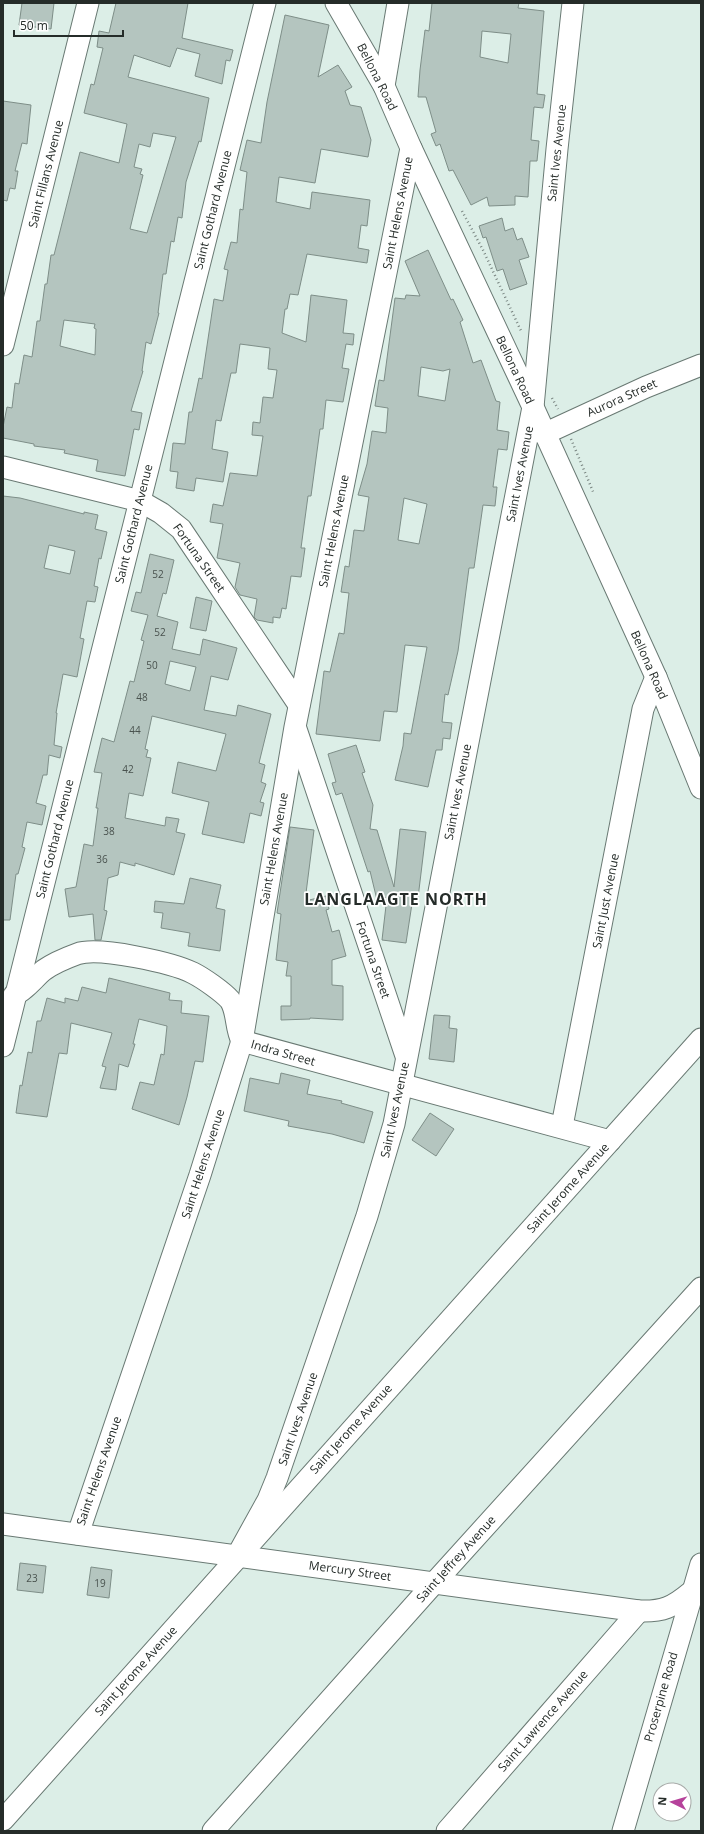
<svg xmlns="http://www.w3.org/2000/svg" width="704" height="1834" font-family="'Open Sans',sans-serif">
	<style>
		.building { fill: #b4c5bf; stroke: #7e8e88; fill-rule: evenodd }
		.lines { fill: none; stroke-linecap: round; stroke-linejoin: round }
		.minor-casing { stroke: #697973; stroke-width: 23 }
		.path { stroke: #7a8682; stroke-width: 2.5; stroke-dasharray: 1 3; stroke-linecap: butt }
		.minor { stroke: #fff; stroke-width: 21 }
		.labels { text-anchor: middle; stroke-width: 3.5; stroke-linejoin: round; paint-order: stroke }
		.number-label { font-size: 10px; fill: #49524e }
		.street-label { font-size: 12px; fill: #252c29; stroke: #fff }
		.district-label { font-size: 16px; font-weight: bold; letter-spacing: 1px; fill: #252c29; stroke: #fff }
	</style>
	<rect width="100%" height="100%" fill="#dceee7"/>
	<g class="building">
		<path d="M22,3H54L51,29L19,25Z"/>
		<path d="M116,3H188L182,38L233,50L230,61L226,60L222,84L195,76L200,54L177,48L170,67L134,55L128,77L209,98L201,142L199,141L186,182L182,218L178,217L174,242L171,241L166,274H163L158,313H159L151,344L146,342L142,371H143L131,411L142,413L139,430L134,429L125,476L96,471L98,460L64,453L65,450L34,446V444L3,438V427L7,407L12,408L15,383L19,384L24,355L32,357L37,321H40L45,284H47L51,255H54L80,152L119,163L127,124L84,113L91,84L94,85L103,48L97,47L99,31L109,33ZM153,133L176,137L147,233L130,229L143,175L140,174L142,169L134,167L139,144L150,147ZM64,320L95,324L94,328L96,329L95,355L60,346Z"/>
		<path d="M432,3H519L518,8L544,11L537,94L545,95L543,108L534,107L531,140L539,141L537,161H530L528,197L515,196V205L489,206L487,197L471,205L453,170L449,171L440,144L436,146L431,134L436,132L426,97H418L420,70L425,30L429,31ZM482,31L511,34L508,63L480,57Z"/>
		<path d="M285,15L329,25L318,77L338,65L352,87L345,91L350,105L361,107L371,140L368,157L321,149L315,183L279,177L276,202L310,209L312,192L370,200L367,226L361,225L358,248L369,250L367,263L307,254L298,295L290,294L287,309H285L282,333L306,342L311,295L347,300L343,333L354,334L353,345L346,344L342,368L349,369L343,402L326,400L323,429H320L311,496H308L301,548H305L301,577L291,576L286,609L282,608L280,618L273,617V623L257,620L254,617L257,599L240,595L235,587L240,563L217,558L223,524L210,522L213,504L223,506L230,473L257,476L263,436L252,435L253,422L260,423L263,397L273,398L277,370L268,369L270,348L240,344L236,373H231L221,421L216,420L212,449L228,452L223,482L196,478L194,491L176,488L178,472L170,471L173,443L185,444L189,412H192L199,378L202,379L214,299L223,301L228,270L224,269L231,242L237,243L240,209L243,210L247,172L240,170L247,140L261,143L267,102Z"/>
		<path d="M3,101L31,105L27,144L22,143L15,171H18L15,189L10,188L7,201L3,200Z"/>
		<path d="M502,218L505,231L513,228L517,240L522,238L529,257L519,260L527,284L510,290L503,269L497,271L486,237L483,238L479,226Z"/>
		<path d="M428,250L451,300L453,299L463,320L460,322L473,363L481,360L496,401L500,402L497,430L509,432L507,450L498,449L493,487H497L495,506L483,505L474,568H469L458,651L448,695L445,694L442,722L452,723L450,739L443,738L442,750H436L428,787L395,780L403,746L404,733L411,734L427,647L405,645L397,712L384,711L380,741L316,734L324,671L330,672L339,633L344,634L349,593L341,592L345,566L349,567L354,530L364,531L369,497L358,495L367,464L372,431L386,433L388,408L375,406L379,380L384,381L395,298L405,299L406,295L420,296L405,261ZM421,367L443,371L450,369L445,401L418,396ZM404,498L427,504L419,544L398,540Z"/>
		<path d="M3,496L20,498L84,514V512L98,515L95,529L107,532L101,559L99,558L94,586L98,587L95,602L87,601L80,638L84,639L77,677L63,674L56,713H57L54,745L62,747L60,758L49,755L47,775H43L36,803L46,806L42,825L27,822L22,847L25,848L18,874H16L10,920H3ZM49,545L75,551L70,574L44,568Z"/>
		<path d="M150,554L174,560L166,594L163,593L157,616L178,622L172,649L200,655L203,639L237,648L228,680L211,676L204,710L236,716L238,705L271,714L259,763L265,765L261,782L266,784L260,802L264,803L261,816L250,813L244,843L202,834L209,802L172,793L178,762L216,771L226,734L152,716L145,749L148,750L146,757L151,758L143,796L129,793L125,818L165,826L166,817L179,819L176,832L185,834L174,875L135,863V866L120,862L118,875L108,878L104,910L107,911L101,940H95L93,914L69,917L65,889L76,887L84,844L93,846L98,808H96L102,773L94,772L102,738L114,742L130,681L134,682L144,641L141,640L148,615L131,611L136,592L141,593ZM170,661L196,667L190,691L165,684Z"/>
		<path d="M196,597L212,601L206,631L190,628Z"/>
		<path d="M356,745L365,772L362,773L373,805L370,829L377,830L394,887L400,829L426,832L418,898L413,897L406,943L382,940L387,897L377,900L370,871L368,872L342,793L336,795L332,783L336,782L328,754Z"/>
		<path d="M290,827L314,830L305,901L326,896L329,909L326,910L332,932L339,930L346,956L332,960V985L343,986V1020L310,1018V1019L281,1020V1006H291V976H286L288,962L276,960L281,914L277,913Z"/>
		<path d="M190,878L221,885L216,908L225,910L220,951L188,946L190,933L161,928L163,913L154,912L155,901L184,904Z"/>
		<path d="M109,978L170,993L169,1000L182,1001L181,1013L209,1016L203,1062L195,1061L187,1097L179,1125L132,1109L140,1082L154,1085L161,1054L164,1055L167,1026L139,1019L133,1044H135L128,1067L119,1064L116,1090L100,1088L106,1067L102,1066L112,1033L71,1023L67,1054L59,1053L47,1117L16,1113L20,1085L22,1086L28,1052L32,1053L37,1021H41L47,998L65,1003V998L78,1001L82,987L106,993Z"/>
		<path d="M434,1015L450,1016L449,1028L457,1029L454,1062L429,1059Z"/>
		<path d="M281,1073L310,1080L307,1094L342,1101L341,1103L373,1112L364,1143L332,1134L288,1126L289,1121L244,1111L250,1078L279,1084Z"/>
		<path d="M430,1113L454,1129L436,1156L412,1140Z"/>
		<path d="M20,1563L46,1566L43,1593L17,1590Z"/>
		<path d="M91,1567L112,1570L109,1598L87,1595Z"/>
	</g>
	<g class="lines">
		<defs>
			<g id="minor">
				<path d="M336,3L384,86L411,148L533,407L656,677L701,788"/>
				<path d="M384,86L398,3"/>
				<path d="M3,345L88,3"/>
				<path d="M544,434L646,387L701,365"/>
				<path d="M3,467L140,501L161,513L181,529L299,705"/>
				<path d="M296,729L406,1056"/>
				<path d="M14,995C25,991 35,977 44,970C54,963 66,958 77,954C98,946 173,963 193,973C203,978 223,992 230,1000C238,1012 235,1028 242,1041L610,1141"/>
				<path d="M3,1046L265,3"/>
				<path d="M562,1126L643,709L656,677"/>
				<path d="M3,1524L639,1611C663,1612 673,1607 691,1592"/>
				<path d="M78,1534L200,1175L242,1041L295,727L411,148"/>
				<path d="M237,1556L268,1500L277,1478L367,1216L394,1124L533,407L557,149L573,3"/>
				<path d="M3,1820L701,1039"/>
				<path d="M213,1831L435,1582L701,1288"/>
				<path d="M447,1831L639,1611"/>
				<path d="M623,1831L701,1564"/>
			</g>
		</defs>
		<use href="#minor" class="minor-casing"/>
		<g class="path">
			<path d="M462,211L483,250L522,333"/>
			<path d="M552,398L558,409"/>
			<path d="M571,439L594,494"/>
		</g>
		<use href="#minor" class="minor"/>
	</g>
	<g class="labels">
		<g class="number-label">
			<text x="158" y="578">52</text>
			<text x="160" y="636">52</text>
			<text x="152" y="669">50</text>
			<text x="142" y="701">48</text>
			<text x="135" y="734">44</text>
			<text x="128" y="773">42</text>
			<text x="109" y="835">38</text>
			<text x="102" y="863">36</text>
			<text x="32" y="1582">23</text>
			<text x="100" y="1587">19</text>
		</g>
		<g class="street-label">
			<text transform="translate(377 77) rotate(63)" y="4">Bellona Road</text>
			<text transform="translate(557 153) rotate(-84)" y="4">Saint Ives Avenue</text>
			<text transform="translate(46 174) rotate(-76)" y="4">Saint Fillans Avenue</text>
			<text transform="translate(213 210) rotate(-76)" y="4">Saint Gothard Avenue</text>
			<text transform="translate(398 213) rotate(-79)" y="4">Saint Helens Avenue</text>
			<text transform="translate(515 370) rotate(65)" y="4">Bellona Road</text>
			<text transform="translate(622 398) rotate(-24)" y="4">Aurora Street</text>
			<text transform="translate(520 474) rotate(-79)" y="4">Saint Ives Avenue</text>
			<text transform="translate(134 524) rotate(-76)" y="4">Saint Gothard Avenue</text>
			<text transform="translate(334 531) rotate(-79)" y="4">Saint Helens Avenue</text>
			<text transform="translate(199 558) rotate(55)" y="4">Fortuna Street</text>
			<text transform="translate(649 665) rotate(66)" y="4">Bellona Road</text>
			<text transform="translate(458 792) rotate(-79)" y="4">Saint Ives Avenue</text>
			<text transform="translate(55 839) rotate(-76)" y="4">Saint Gothard Avenue</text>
			<text transform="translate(274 849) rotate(-80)" y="4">Saint Helens Avenue</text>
			<text transform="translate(606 901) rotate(-79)" y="4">Saint Just Avenue</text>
			<text transform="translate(373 960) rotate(71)" y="4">Fortuna Street</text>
			<text transform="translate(283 1053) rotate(16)" y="4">Indra Street</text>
			<text transform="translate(395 1110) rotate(-78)" y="4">Saint Ives Avenue</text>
			<text transform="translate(203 1164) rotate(-72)" y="4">Saint Helens Avenue</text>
			<text transform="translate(568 1188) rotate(-48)" y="4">Saint Jerome Avenue</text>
			<text transform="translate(298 1419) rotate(-71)" y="4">Saint Ives Avenue</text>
			<text transform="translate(351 1429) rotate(-48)" y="4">Saint Jerome Avenue</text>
			<text transform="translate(99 1471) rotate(-71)" y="4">Saint Helens Avenue</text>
			<text transform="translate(456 1559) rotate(-48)" y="4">Saint Jeffrey Avenue</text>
			<text transform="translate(350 1571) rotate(8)" y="4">Mercury Street</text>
			<text transform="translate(136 1671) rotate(-48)" y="4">Saint Jerome Avenue</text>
			<text transform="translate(661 1697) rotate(-74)" y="4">Proserpine Road</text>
			<text transform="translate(543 1721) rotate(-49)" y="4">Saint Lawrence Avenue</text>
		</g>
		<g class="district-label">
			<text x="396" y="905">LANGLAAGTE NORTH</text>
		</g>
	</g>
	<rect width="704" height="1834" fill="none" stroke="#252c29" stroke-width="8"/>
	<g transform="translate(672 1802) rotate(275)"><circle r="19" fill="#ffffff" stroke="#a8aba9"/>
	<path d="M0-3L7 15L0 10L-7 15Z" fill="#b6429b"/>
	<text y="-6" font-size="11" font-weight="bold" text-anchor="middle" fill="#252c29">N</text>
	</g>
	<path d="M14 30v6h109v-6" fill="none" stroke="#252c29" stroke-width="2"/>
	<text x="20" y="30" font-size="12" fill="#252c29" stroke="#ffffff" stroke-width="3" paint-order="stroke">50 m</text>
</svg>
